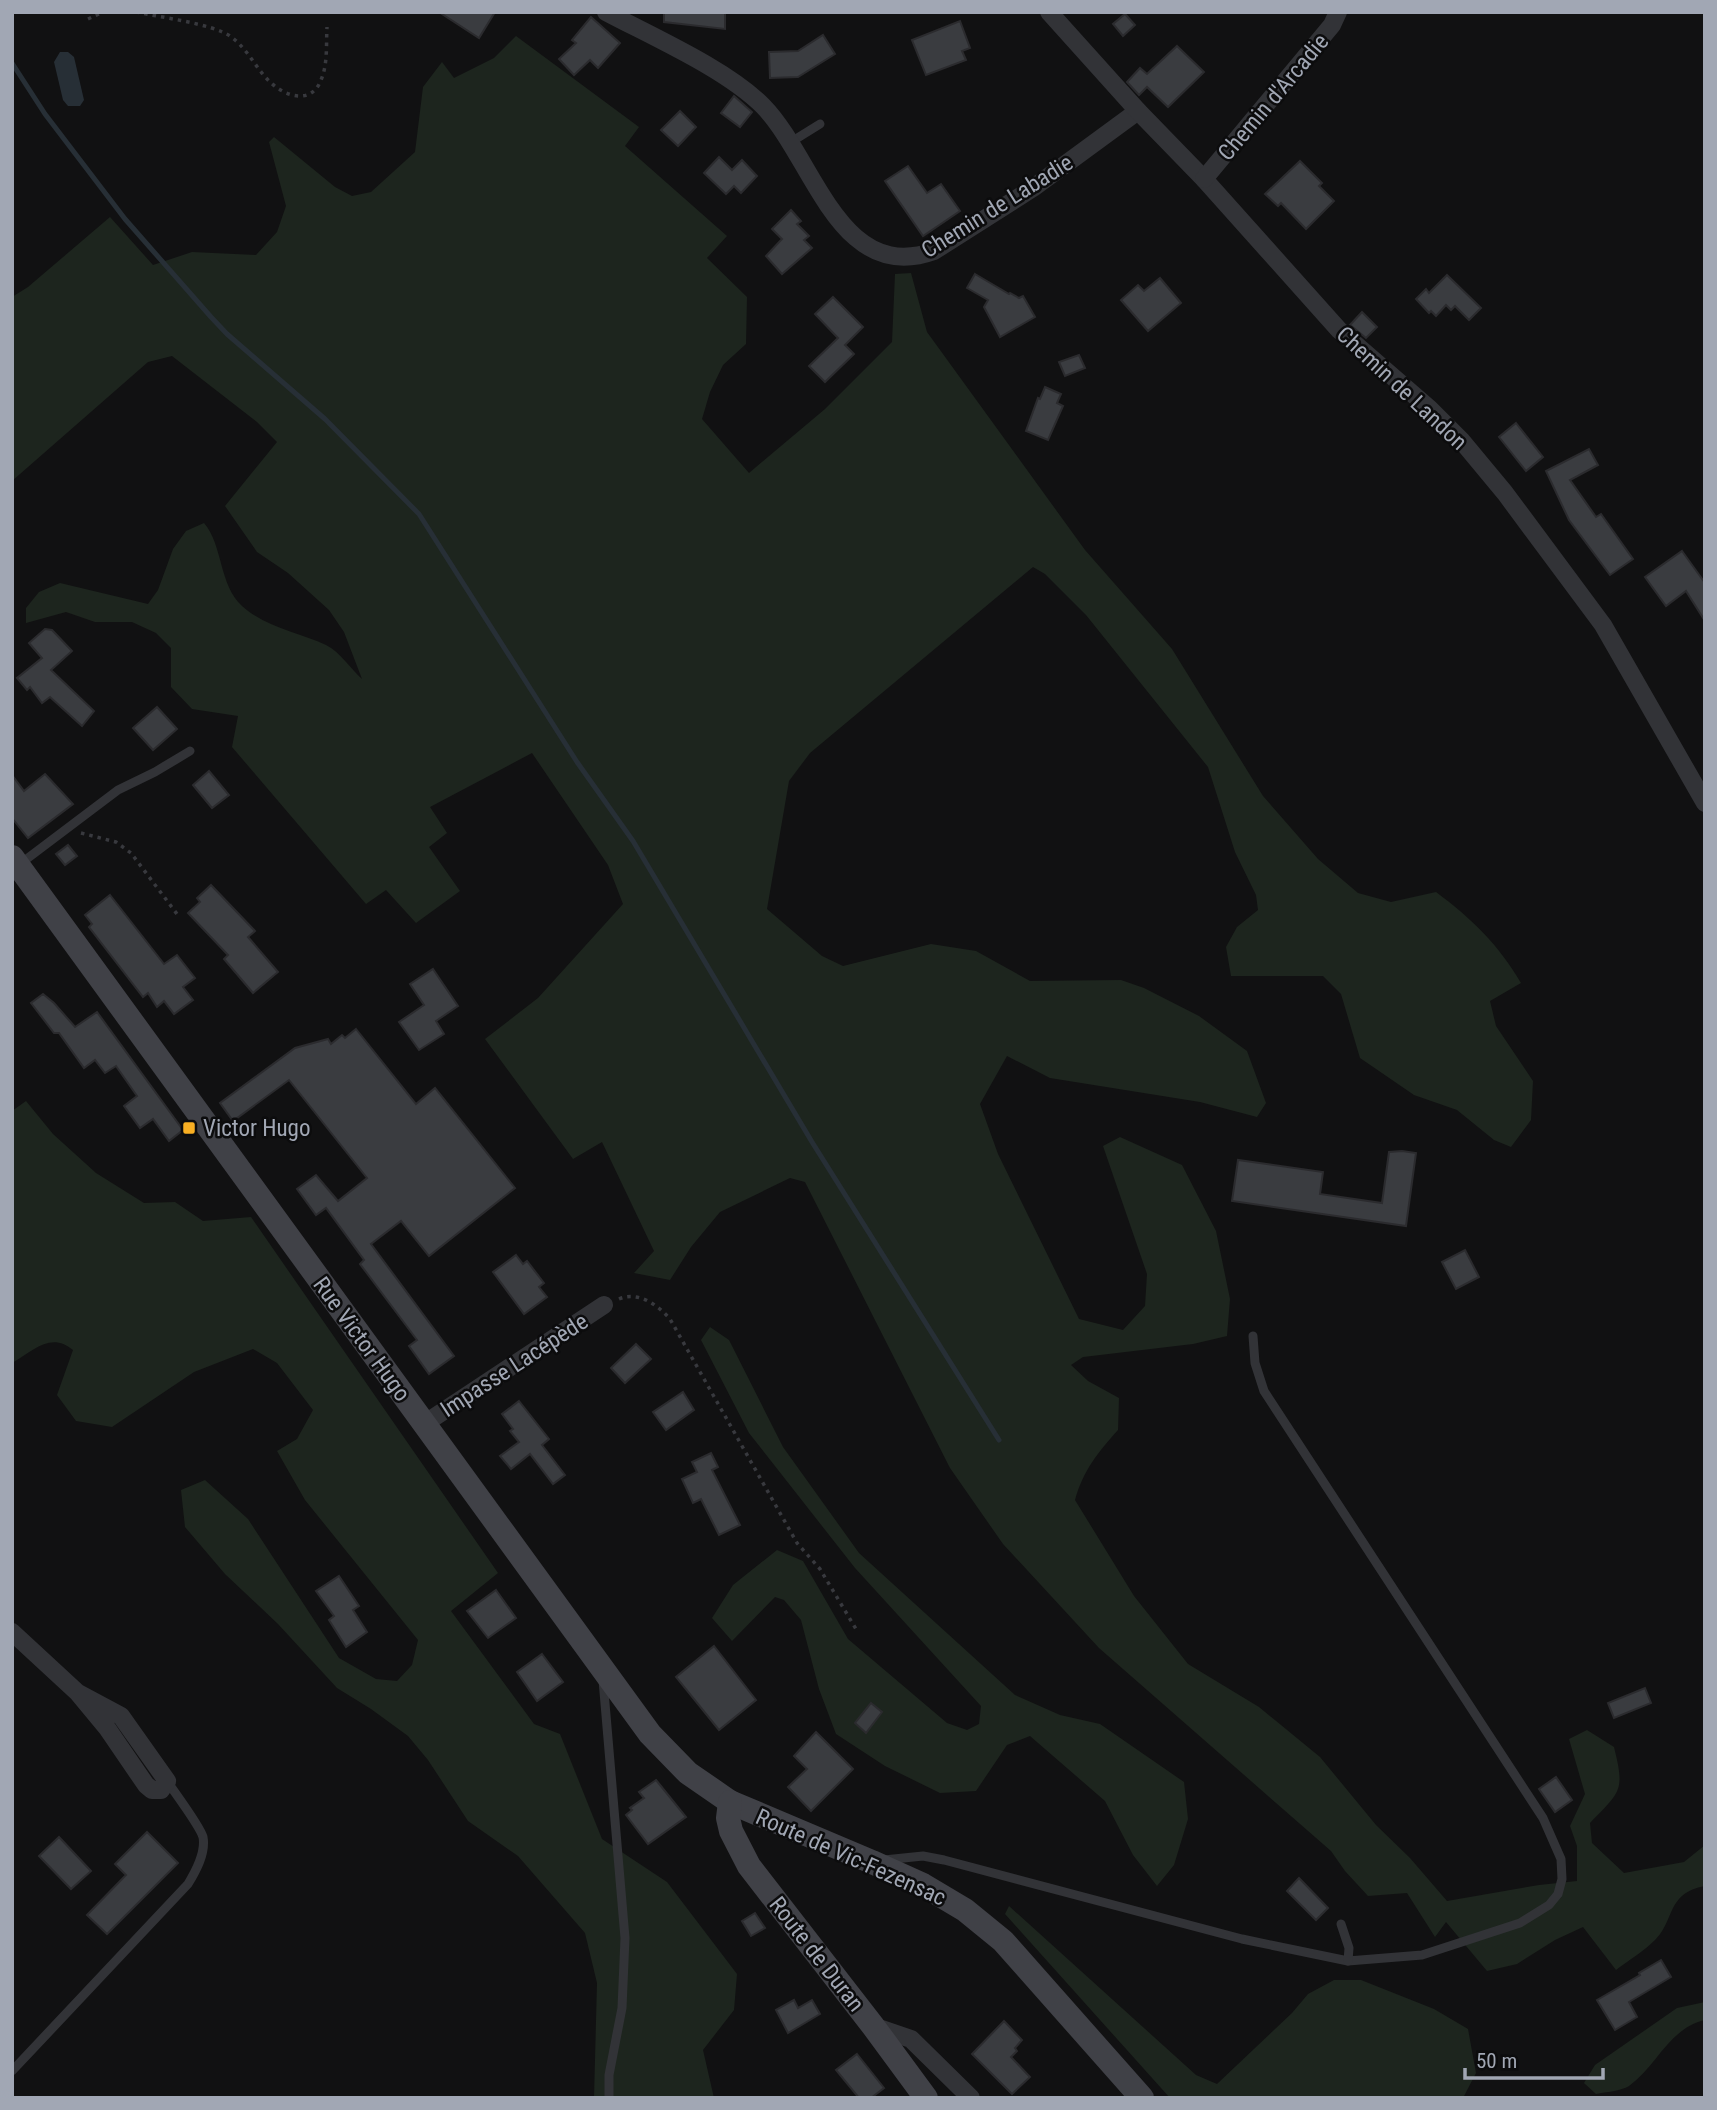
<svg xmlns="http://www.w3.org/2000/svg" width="1717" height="2110" font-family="'Roboto Condensed',sans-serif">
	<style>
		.green { fill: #1d251e }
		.water { fill: #272f36 }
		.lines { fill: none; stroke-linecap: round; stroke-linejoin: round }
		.stream { stroke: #272f36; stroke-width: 5 }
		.building { fill: #3a3c40; stroke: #2b2b2e; stroke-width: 2 }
		.path { stroke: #38393e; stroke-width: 3.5; stroke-dasharray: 3.5 5; stroke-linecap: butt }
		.lane { stroke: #323337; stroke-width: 9 }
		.street { stroke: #323337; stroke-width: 18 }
		.secondary { stroke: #404147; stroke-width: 24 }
		.poi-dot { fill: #f8af23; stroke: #0c0c0d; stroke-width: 2.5 }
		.labels { text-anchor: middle; stroke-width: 5; stroke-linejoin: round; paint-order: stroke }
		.street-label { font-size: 23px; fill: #a1a7b4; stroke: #0c0c0d }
		.poi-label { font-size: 23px; fill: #a1a7b4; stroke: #0c0c0d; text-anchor: start }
	</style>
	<rect width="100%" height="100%" fill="#111112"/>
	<g class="green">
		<path d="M516,36L639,127L625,146L727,236L707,258L747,297L746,344L723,365L710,392L702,419L749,473L825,409L892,342L895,274L911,273L927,332L1085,550L1172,649L1263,796L1318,859L1358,893L1391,902L1436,892C1471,918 1499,945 1521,983L1490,1001L1496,1026L1533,1081L1531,1120L1511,1147L1494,1140L1457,1110L1414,1095L1360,1058L1341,994L1323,976H1231L1226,947L1237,927L1258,910L1256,895L1235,852L1208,767L1086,615L1045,574L1033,567L810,753L789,781L767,909L822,956L843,966L931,944L976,951L1030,981L1121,980L1144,988L1199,1016L1247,1051L1266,1103L1257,1117L1200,1102L1050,1078L1007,1056L980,1104L998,1154L1079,1319L1123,1330L1145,1306L1147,1274L1103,1146L1120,1137L1182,1165L1216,1231L1230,1299L1227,1336L1193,1344L1083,1357L1071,1365L1088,1381L1119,1398L1118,1430C1098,1452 1083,1471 1075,1500L1134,1596L1188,1664L1259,1707L1320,1757L1376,1825L1410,1858L1447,1901L1539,1885L1577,1881V1846L1570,1826L1585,1794L1569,1739L1587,1730L1614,1747C1625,1791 1621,1791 1590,1823L1592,1843L1624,1873L1684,1862L1705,1845V1886C1666,1893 1675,1921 1655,1940C1644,1951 1629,1960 1616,1970L1583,1927L1555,1940L1517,1964L1487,1971L1446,1922L1435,1937L1407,1893L1368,1896L1345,1871L1331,1851L1099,1648L1003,1544L950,1468L805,1182L790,1178L720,1212L691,1247L670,1280L634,1273L654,1251L602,1142L573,1159L485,1039L538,998L623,904L608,865L532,753L430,807L447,833L429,847L460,891L416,923L386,890L366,904L232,747L238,716L192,709L171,687V648L156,633L132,622H95L66,612L26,623V608L39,592L60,583L148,604L158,590L173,549L186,531L204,523C223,545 219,585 242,606C265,627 300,633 326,645C340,652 351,669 362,679L344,632L329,610L288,573L257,552L225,506L277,442L257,422L172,356L148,362L12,481V297L28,287L110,217L153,265L192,252L256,255L277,232L286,206L269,142L274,137L335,187L352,196L371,192L415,152L423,87L442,62L454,78L494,58Z"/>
		<path d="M26,1101L53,1134L96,1173L144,1203L175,1202L203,1221L251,1217L498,1573L451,1611L534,1724L560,1734L602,1839L667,1882L737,1974L734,2010L703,2050L714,2098H594L597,1983L585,1933L518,1856L468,1821L428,1760L408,1736L371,1709L337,1688L278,1624L225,1574L185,1527L181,1490L205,1480L248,1519L339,1658L376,1679L397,1681L412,1665L418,1640L305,1500L277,1451L297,1439L313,1410L277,1363L253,1349L194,1372L112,1427L76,1421L57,1395L73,1350C51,1331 33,1351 12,1363V1111Z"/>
		<path d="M710,1327L729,1340L783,1447L859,1553L1015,1695L1060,1715L1100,1724L1184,1782L1188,1819L1174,1865L1157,1886L1133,1855L1105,1801L1030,1736L1007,1745L976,1791L940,1793L885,1766L836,1734L819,1689L801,1620L784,1600L775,1597L732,1641L712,1618L733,1585L777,1550L803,1561L848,1639L947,1723L967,1730L979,1724L981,1706L855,1568L749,1433L701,1340Z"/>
		<path d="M1009,1906L1196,2075L1217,2084L1292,2013L1308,1994L1334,1980H1361L1434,2009L1468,2029L1476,2073L1463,2098H1170L1005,1914Z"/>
		<path d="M1705,2002V2020C1669,2028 1657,2066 1629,2086C1621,2091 1606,2092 1596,2094L1584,2083L1595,2065L1677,2008Z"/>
	</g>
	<path class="water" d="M60,52H68L74,57L84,100L80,106H68L63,100L54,62Z"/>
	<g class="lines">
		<path class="stream" d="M12,63L45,114L125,219L211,317L227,334L325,419L419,514L577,762L633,841L812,1142L999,1440"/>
	</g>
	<g class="building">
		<path d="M439,12H495L479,38Z"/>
		<path d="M664,12H725V29L664,22Z"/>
		<path d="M1125,14L1135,25L1123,36L1113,24Z"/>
		<path d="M591,17L620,43L598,68L590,60L574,75L559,59L576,43L572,40Z"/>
		<path d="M960,21L970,48L962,51L966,60L926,75L912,40Z"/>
		<path d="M823,35L835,54L798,77L770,78L769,52L798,51Z"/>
		<path d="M1177,46L1204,72L1168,107L1147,87L1139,95L1127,82L1140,68L1147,74Z"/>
		<path d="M734,96L752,112L740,127L721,113Z"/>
		<path d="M680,111L696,127L678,146L661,130Z"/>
		<path d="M719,157L732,170L742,160L757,176L741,193L734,186L726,194L704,173Z"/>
		<path d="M1300,161L1322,183L1319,186L1334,201L1306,229L1281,203L1278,206L1265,194Z"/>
		<path d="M908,166L927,193L941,184L960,211L923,236L885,181Z"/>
		<path d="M791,210L801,221L797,224L809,236L804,240L812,248L782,274L766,256L782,239L772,229Z"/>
		<path d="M975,274L1009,294L1010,293L1019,298L1023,296L1035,317L1000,337L984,307L988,300L967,288Z"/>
		<path d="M1447,275L1481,308L1469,320L1455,306L1451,310L1446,305L1436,316L1431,311L1429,313L1416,299L1426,289L1429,293Z"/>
		<path d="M1160,278L1181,303L1148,331L1121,300L1138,285L1144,291Z"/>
		<path d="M833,297L863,327L845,345L854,354L825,382L809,366L838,338L815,314Z"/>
		<path d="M1362,312L1377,327L1366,338L1350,325Z"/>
		<path d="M1079,355L1085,368L1065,376L1059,362Z"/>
		<path d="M1045,387L1061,394L1057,403L1063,406L1048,440L1026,431L1038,398L1040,399Z"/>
		<path d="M1516,423L1543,457L1526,471L1499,437Z"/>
		<path d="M1589,449L1598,465L1570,480L1596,517L1601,514L1633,559L1610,575L1569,520L1546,471Z"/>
		<path d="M1682,551L1705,583V621L1686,591L1666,606L1645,577Z"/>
		<path d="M45,629L52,630L72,651L51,670L94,711L82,726L50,697L42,703L30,687L27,690L17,678L42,658L29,643Z"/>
		<path d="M157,707L177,729L153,750L133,728Z"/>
		<path d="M209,771L229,795L212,808L193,785Z"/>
		<path d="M45,774L73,804L28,838L12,818V775L24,791Z"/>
		<path d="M68,845L77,856L65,865L56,854Z"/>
		<path d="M211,885L255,931L248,937L278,972L253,993L224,959L228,955L188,913L200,902L197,898Z"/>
		<path d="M110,895L164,964L177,955L195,978L183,987L193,1000L174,1014L164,1001L157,1007L148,993L143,997L89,927L92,924L85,915Z"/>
		<path d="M433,969L458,1006L436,1021L444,1034L419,1050L399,1022L424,1005L410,984Z"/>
		<path d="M43,994L54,1003L75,1027L97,1012L183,1130L169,1141L153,1119L140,1128L124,1106L137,1096L116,1066L105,1073L95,1060L84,1068L59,1033H54L31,1003Z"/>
		<path d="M356,1029L416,1104L435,1088L515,1188L429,1256L401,1221L371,1244L454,1356L429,1374L409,1346L417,1340L360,1264L364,1260L326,1208L316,1215L297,1189L316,1175L338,1201L367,1178L289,1080L233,1121L220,1103L295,1048L328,1039L331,1044L342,1035L345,1038Z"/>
		<path d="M1402,1151L1416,1153L1406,1226L1232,1201L1238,1160L1323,1172L1320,1194L1382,1203L1389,1152Z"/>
		<path d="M1465,1250L1479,1277L1456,1289L1442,1262Z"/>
		<path d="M516,1255L523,1264L527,1261L544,1283L539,1287L547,1297L524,1314L493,1272Z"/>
		<path d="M636,1344L651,1359L625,1383L611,1368Z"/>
		<path d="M683,1392L694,1410L666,1430L653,1412Z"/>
		<path d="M519,1401L549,1439L542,1445L565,1475L553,1484L530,1454L511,1469L500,1456L519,1442L510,1431L513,1429L502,1414Z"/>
		<path d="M711,1453L718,1467L712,1470L740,1525L719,1535L701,1499L693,1503L682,1479L697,1472L692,1462Z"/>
		<path d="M339,1576L359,1606L353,1610L367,1632L346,1647L329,1620L334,1616L316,1591Z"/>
		<path d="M496,1590L516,1618L488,1638L467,1611Z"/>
		<path d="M714,1646L756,1700L719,1730L676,1677Z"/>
		<path d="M542,1654L563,1682L537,1701L517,1672Z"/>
		<path d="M1645,1688L1651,1703L1614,1718L1608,1703Z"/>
		<path d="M871,1703L882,1712L866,1733L855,1723Z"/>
		<path d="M816,1732L853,1769L811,1811L788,1787L807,1769L794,1756Z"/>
		<path d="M1556,1777L1572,1800L1555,1812L1539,1789Z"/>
		<path d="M656,1780L686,1817L648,1844L626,1815L632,1810L630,1808L644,1798L639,1792Z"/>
		<path d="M147,1832L178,1863L107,1934L87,1915L126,1875L115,1864Z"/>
		<path d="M59,1837L91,1871L71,1889L39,1856Z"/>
		<path d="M1299,1878L1328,1908L1316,1920L1287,1891Z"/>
		<path d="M755,1913L765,1928L751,1936L742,1921Z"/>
		<path d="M1661,1960L1671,1977L1629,2002L1637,2017L1615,2030L1597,2000L1640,1975L1639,1973Z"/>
		<path d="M794,2000L798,2008L812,2000L820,2014L788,2033L776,2010Z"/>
		<path d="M1004,2021L1022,2040L1015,2048L1017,2051L1011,2057L1030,2077L1012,2094L972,2054Z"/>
		<path d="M857,2054L884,2088L871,2098H859L836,2070Z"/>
	</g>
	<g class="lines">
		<g class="path">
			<path d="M136,12C159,17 213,24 230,36C247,48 255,67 269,81C284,96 311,106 321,80C328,64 326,44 327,27"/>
			<path d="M88,19L103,12"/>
			<path d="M81,833L116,842L131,853L177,914"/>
			<path d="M619,1299C638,1291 657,1304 670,1319L797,1543L820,1569L856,1629"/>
		</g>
		<g class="lane">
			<path d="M791,142L820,124"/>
			<path d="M20,864L118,790L155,772L190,751"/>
			<path d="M603,1680L625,1938L622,2008L609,2075V2098"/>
			<path d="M884,1860L923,1856L944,1860L1242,1939L1348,1961L1422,1955L1520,1923L1549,1905L1558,1894L1562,1879L1561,1859L1543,1818L1264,1391L1255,1363L1253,1336"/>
			<path d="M1341,1924L1349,1948L1348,1961"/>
			<path d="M12,2071L188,1884C196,1871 206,1853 203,1837C200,1826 175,1793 167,1781"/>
		</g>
		<g class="street">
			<path d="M606,12C653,37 726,69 763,106C814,158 839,285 934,251L1033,188L1138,111"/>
			<path d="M1049,12L1138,111L1204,179L1339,330L1430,409L1461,440L1505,493L1603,625L1705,803"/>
			<path d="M1204,179L1332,25L1338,12"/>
			<path d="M424,1424L604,1305"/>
			<path d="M12,1632L78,1693L107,1728L146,1785L152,1790H161L167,1781L121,1716L78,1693"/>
			<path d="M873,2026L911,2039L971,2098"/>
		</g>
		<g class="secondary">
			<path d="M12,857L650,1734L688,1773L730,1802L872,1862L923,1885L965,1910L1003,1941L1142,2098"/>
			<path d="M730,1802L728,1818L731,1831L749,1866L873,2026L926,2098"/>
		</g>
	</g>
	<rect class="poi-dot" x="182" y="1121" width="14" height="14" rx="3.5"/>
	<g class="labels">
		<g class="street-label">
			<text transform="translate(1273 97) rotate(-50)" y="8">Chemin d'Arcadie</text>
			<text transform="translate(997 206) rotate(-32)" y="8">Chemin de Labadie</text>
			<text transform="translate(1402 388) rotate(43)" y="8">Chemin de Landon</text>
			<text transform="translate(362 1339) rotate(54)" y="8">Rue Victor Hugo</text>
			<text transform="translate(514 1365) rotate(-33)" y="8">Impasse Lacépède</text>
			<text transform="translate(851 1857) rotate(24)" y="8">Route de Vic-Fezensac</text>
			<text transform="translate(817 1954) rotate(52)" y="8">Route de Duran</text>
		</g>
		<g class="poi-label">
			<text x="203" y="1136">Victor Hugo</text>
		</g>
	</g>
	<rect width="1717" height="2110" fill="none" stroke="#a1a7b4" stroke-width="28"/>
	<path d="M1465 2068v10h138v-10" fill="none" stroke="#a1a7b4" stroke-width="3.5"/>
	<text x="1476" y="2068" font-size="21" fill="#a1a7b4" stroke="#0c0c0d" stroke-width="5" paint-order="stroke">50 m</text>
</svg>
